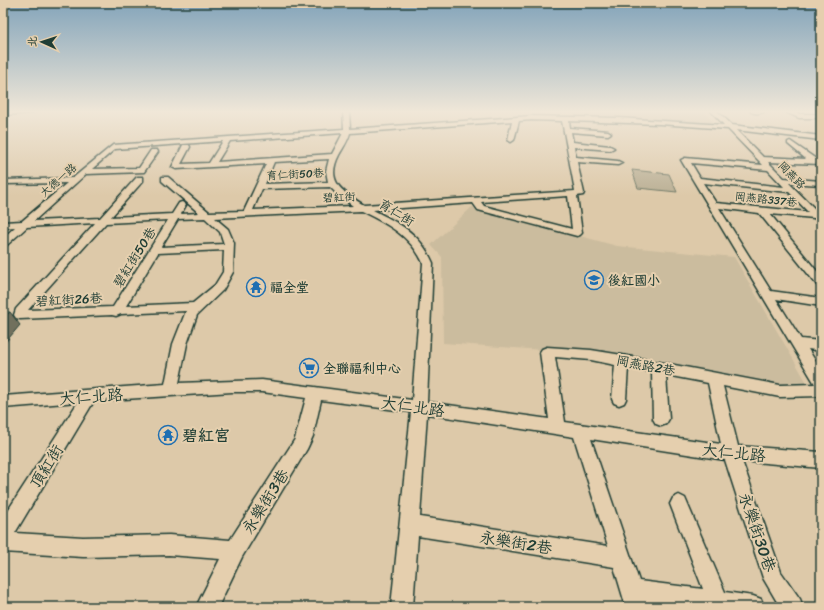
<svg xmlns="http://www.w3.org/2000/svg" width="824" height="610" font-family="Sriracha,'LXGW WenKai TC',sans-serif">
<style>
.built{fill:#cbbc9e}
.green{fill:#baaf94;stroke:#6c7664}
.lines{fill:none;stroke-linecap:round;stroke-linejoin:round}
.minor-casing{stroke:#1f3d34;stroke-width:3}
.minor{fill:#e5cfae;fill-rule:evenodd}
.shaded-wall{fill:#716f5d;stroke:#1f3d34}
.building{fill:#a29e85;stroke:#1f3d34}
.labels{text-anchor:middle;stroke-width:4;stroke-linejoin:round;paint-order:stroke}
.far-street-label{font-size:11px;fill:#1f3d34;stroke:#e5cfae}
.street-label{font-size:13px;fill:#1f3d34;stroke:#e5cfae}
.poi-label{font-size:13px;font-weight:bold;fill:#1f3d34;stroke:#e5cfae;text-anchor:start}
.near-street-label{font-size:16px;fill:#1f3d34;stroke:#e5cfae}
.near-poi-label{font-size:16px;font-weight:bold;fill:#1f3d34;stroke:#e5cfae;text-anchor:start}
</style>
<rect width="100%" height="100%" fill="#ddc9a9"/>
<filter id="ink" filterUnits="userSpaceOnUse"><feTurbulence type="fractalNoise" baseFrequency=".025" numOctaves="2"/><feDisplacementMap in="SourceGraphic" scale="8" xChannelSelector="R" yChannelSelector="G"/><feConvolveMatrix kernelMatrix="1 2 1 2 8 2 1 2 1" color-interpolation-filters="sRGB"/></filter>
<g filter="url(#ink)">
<g class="built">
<path d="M 571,111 L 704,111 L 715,124 L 574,116 Z"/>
<path d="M 472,207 L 617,246 L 734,257 L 810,388 L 736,390 L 617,355 L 443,343 L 442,257 L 431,245 Z"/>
</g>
<path class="green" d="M 632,170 L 669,174 L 677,192 L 638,188 Z"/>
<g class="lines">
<g class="minor-casing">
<g id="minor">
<path d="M 3,111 L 35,111 L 32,113 L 3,115 Z"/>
<path d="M 343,111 L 349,111 L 350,129 L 531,116 L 619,118 L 724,125 L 711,111 L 717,111 L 732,125 L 821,136 L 821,140 L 736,130 L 763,157 L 806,159 L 788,144 L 788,142 L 790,141 L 816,159 L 821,160 L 821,164 L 768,162 L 784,178 L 821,181 L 821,185 L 789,183 L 821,215 L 821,223 L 814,218 L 770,214 L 821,276 L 821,287 L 817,285 L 759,213 L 719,208 L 771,291 L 821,298 L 821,306 L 776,299 L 801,339 L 821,341 L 821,351 L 808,349 L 821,370 L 821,396 L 780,397 L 723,386 L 738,446 L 821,452 L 821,468 L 742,461 L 781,572 L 800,599 L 803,607 L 780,607 L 763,578 L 725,460 L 591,439 L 639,581 L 703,589 L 670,504 L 673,498 L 679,495 L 685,498 L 725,592 L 753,596 L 761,599 L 764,607 L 678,607 L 646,603 L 648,607 L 626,607 L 614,567 L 418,536 L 413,607 L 391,607 L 411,412 L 321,400 L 313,436 L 307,449 L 242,557 L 218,607 L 196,607 L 220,559 L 169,555 L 83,557 L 3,552 L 3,518 L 78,402 L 3,408 L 3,396 L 165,384 L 173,344 L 186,311 L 121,314 L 116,316 L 112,315 L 20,319 L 16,318 L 14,315 L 16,309 L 95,223 L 27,227 L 7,245 L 3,246 L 3,238 L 15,227 L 3,228 L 3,222 L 22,221 L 67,183 L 3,184 L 3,180 L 73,178 L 113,145 L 344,129 ZM 531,120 L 562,121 L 575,191 L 364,205 C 343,192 325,182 339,155 C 343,148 348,141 350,133 L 512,121 L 508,140 L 511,142 L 514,140 L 519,121 ZM 569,121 L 660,124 L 728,129 L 763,165 L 685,158 L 681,160 L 815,384 L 780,385 L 622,355 L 591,350 L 547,347 L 542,349 L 540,352 L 549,419 L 427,402 L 433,263 C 420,233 400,224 373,210 L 473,203 L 478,210 L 577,236 L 580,235 L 582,233 L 577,196 L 583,195 L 584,193 L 577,162 L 618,165 L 622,163 L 618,161 L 576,157 L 574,147 L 610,150 L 614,148 L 610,146 L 573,142 L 571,132 L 608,135 L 611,133 L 608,131 L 570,128 ZM 343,133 L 332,154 L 217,162 L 230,141 ZM 223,141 L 209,163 L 181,164 L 190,147 L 189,145 L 183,145 L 172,167 L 176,169 L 266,164 L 244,211 L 209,212 L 168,177 L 162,177 L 162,181 L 199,213 L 181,214 L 186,205 L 182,202 L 179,203 L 172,214 L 111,217 L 143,181 L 143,177 L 137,177 L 100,218 L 34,221 L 86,174 L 144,172 L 158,152 L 157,150 L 151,150 L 139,168 L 92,169 L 115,149 ZM 329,159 L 326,171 L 328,182 L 265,184 L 274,162 ZM 691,163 L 768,170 L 784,187 L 700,178 ZM 703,183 L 789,192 L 808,212 L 716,203 ZM 330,187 L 338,195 L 353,206 L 253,210 L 262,189 ZM 568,196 L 572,229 L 484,206 L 481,202 ZM 361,211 C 386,223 411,236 423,263 L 412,400 L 262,380 L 179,383 L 187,344 L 197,315 L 223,290 L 233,272 L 234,243 L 228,229 L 215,218 ZM 205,218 L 220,232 L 224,244 L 161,247 L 178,219 ZM 168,220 L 113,307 L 28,310 L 106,223 ZM 224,250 L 223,272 L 215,285 L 193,303 L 126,306 L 158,253 ZM 555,357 L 591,360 L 615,365 L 612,399 L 614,403 L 619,405 L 624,403 L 626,399 L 628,367 L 652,372 L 653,419 L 656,424 L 661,426 L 666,424 L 669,419 L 666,375 L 708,383 L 721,444 L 565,422 ZM 232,392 L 262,392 L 306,398 L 295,439 L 230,540 L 169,535 L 83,537 L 15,533 L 94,401 ZM 427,414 L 574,437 L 608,546 L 420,517 Z"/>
<path d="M 750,111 L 765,111 C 762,114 753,114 750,111 Z"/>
<path d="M 783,111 L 792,111 L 800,114 L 821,114 L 821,118 L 799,118 Z"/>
</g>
</g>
<use href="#minor" class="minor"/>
</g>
<path class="shaded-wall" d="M 10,312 L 20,325 L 3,345 L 3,319 Z"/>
<path class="building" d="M 3,312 L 10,312 L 3,319 Z"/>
</g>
<linearGradient id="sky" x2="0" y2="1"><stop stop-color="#83a4ba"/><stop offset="0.57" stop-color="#f0e7d8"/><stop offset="1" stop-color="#f0e7d8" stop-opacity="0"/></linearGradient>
<rect width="824" height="196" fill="url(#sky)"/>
<defs>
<g id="school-ring" transform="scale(1)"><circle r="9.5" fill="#e5cfae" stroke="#1f6fb2" stroke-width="1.5"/><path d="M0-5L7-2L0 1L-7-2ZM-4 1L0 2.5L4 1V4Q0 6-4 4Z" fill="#1f6fb2"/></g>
<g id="temple-ring" transform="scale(1)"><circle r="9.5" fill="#e5cfae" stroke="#1f6fb2" stroke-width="1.5"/><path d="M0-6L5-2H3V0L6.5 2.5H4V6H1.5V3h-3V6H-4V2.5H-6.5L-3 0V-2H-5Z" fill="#1f6fb2"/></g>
<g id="supermarket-ring" transform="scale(1)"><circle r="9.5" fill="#e5cfae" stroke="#1f6fb2" stroke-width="1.5"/><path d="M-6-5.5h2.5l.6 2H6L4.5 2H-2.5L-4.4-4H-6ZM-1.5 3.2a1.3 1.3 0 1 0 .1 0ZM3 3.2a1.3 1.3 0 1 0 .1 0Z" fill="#1f6fb2"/></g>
</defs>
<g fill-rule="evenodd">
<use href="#school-ring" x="594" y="280"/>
<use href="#temple-ring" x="256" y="287"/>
<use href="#supermarket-ring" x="309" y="368"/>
<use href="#temple-ring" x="168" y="435"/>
</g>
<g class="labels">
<g class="far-street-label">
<text transform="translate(295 174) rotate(-3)" y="4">育仁街50巷</text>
<text transform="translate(792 175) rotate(46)" y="4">岡燕路</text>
<text transform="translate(58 180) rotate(-41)" y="4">大德一路</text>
<text transform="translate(339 197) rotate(-3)" y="4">碧紅街</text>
<text transform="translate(766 199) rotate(6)" y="4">岡燕路337巷</text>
</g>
<g class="street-label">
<text transform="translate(397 212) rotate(32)" y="5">育仁街</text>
<text transform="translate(134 257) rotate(-58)" y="5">碧紅街50巷</text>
<text transform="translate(69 299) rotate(-3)" y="5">碧紅街26巷</text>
<text transform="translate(646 365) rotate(11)" y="5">岡燕路2巷</text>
</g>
<g class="poi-label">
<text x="608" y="285">後紅國小</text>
<text x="270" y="292">福全堂</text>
<text x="323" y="373">全聯福利中心</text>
</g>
<g class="near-street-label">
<text transform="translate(91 396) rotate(-4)" y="6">大仁北路</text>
<text transform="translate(413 406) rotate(8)" y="6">大仁北路</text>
<text transform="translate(734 452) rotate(6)" y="6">大仁北路</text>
<text transform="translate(46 466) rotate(-58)" y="6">頂紅街</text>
<text transform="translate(265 501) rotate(-58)" y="6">永樂街3巷</text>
<text transform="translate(758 532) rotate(71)" y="6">永樂街30巷</text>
<text transform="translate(516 542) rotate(9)" y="6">永樂街2巷</text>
</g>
<g class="near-poi-label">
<text x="182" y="441">碧紅宮</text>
</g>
</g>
<rect width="824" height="610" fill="none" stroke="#e5cfae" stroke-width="16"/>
<rect x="8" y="8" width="808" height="594" fill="none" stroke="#1f3d34" stroke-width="1.5" filter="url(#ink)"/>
<g transform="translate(42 42) rotate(273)" stroke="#e5cfae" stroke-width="3" paint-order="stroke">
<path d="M0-3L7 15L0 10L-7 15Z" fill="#1f3d34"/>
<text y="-6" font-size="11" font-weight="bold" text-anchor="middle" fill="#1f3d34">北</text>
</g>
</svg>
